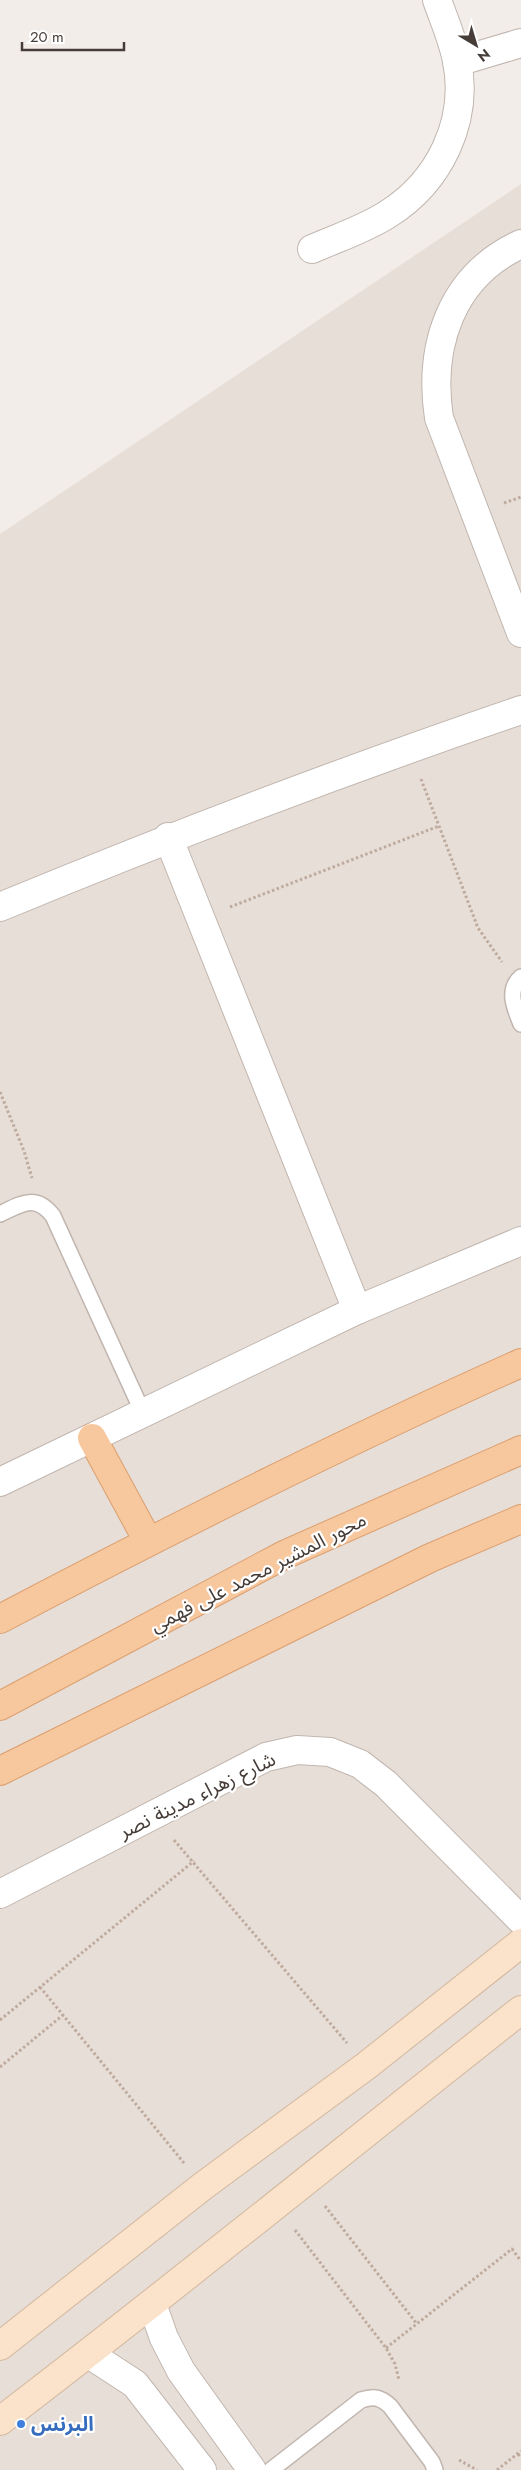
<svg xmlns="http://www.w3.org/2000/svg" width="521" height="2470" font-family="Jost,'Noto Sans Arabic',sans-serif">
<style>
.residential{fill:#e7ded7}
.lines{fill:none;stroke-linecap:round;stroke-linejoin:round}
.lane-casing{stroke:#c1b6af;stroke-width:18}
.street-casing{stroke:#c1b6af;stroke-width:30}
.secondary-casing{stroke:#d2b79e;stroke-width:30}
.primary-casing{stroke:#db9f6f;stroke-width:30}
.path{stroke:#bfab9e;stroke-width:3;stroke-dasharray:2.5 2.5;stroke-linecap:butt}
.lane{stroke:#fff;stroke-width:15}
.street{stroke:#fff;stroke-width:28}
.secondary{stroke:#fbe3cb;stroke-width:28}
.primary{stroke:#f7c79e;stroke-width:28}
.shop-dot{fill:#3f7fe0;stroke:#fff;stroke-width:2}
.labels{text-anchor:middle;stroke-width:4.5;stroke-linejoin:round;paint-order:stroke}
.street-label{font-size:20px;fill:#463d38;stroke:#fff}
.shop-label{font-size:20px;font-weight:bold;fill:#366cbe;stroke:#fff;text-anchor:start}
</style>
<rect width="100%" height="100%" fill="#f3ede9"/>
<path class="residential" d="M 521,184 L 521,2470 L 0,2470 L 0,534 Z"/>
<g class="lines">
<g class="lane-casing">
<g id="lane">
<path d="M 521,977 C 506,990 515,1009 521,1024"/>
<path d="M 0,1214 C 21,1204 36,1193 53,1216 L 143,1413"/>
<path d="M 271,2470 L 361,2400 C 374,2396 380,2397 390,2406 L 432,2462 L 435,2470"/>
</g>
</g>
<g class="street-casing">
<g id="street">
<path d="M 457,62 L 521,43"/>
<path d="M 521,244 C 451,276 428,346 439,418 L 521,633"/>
<path d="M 312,249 C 337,238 365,229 388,214 C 439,182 469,122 457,61 C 453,40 444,20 437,0"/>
<path d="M 168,837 L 357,1310"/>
<path d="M 0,907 C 172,836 345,770 521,710"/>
<path d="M 0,1482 L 357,1310 L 521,1241"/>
<path d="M 0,1894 L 266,1757 L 297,1750 L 330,1752 L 360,1764 L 386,1784 L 521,1920"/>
<path d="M 152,2304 L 164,2338 L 181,2371 L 252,2470"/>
<path d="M 89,2354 L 135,2384 L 202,2470"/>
</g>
</g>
<g class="secondary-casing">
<g id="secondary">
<path d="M 0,2346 L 203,2186 L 366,2066 L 521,1943"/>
<path d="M 0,2421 C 176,2287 347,2147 521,2010"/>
</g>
</g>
<g class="primary-casing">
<g id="primary">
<path d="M 92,1438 L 148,1541"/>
<path d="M 0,1619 C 171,1529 344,1442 521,1363"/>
<path d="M 0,1706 L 284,1555 L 521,1450"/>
<path d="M 0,1771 L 430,1558 L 521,1519"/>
</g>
</g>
<g class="path">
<path d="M 504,503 L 521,497"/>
<path d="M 421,779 L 478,928 L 502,962"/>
<path d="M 230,907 L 439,826"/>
<path d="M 0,1092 L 24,1151 L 32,1178"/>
<path d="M 174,1840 L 347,2043"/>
<path d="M 40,1987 L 184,2163"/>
<path d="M 0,2020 L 194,1861"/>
<path d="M 0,2067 L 63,2015"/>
<path d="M 325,2206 L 417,2324"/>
<path d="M 295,2230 L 386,2348 L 395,2364 L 399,2380"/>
<path d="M 386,2348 L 512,2249 L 521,2261"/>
<path d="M 518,2454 L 521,2458"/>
<path d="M 459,2460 L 477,2470"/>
<path d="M 497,2470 L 521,2451"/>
</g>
<use href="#lane" class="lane"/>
<use href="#street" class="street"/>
<use href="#secondary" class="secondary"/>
<use href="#primary" class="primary"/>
</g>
<circle class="shop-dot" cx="21" cy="2424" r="5"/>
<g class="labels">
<g class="street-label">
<text transform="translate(258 1572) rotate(-27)" y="7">محور المشير محمد على فهمي</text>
<text transform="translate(197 1795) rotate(-26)" y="7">شارع زهراء مدينة نصر</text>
</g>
<g class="shop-label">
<text x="31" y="2431">البرنس</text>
</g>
</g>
<g transform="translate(476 45) rotate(142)" stroke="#ffffff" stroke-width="4" paint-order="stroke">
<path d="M0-4L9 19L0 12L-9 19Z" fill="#463d38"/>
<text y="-8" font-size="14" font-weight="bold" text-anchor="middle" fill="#463d38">N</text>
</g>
<path d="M22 42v8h102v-8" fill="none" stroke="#463d38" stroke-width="2.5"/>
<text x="30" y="42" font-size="15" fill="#463d38" stroke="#ffffff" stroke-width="4" paint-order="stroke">20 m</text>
</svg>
